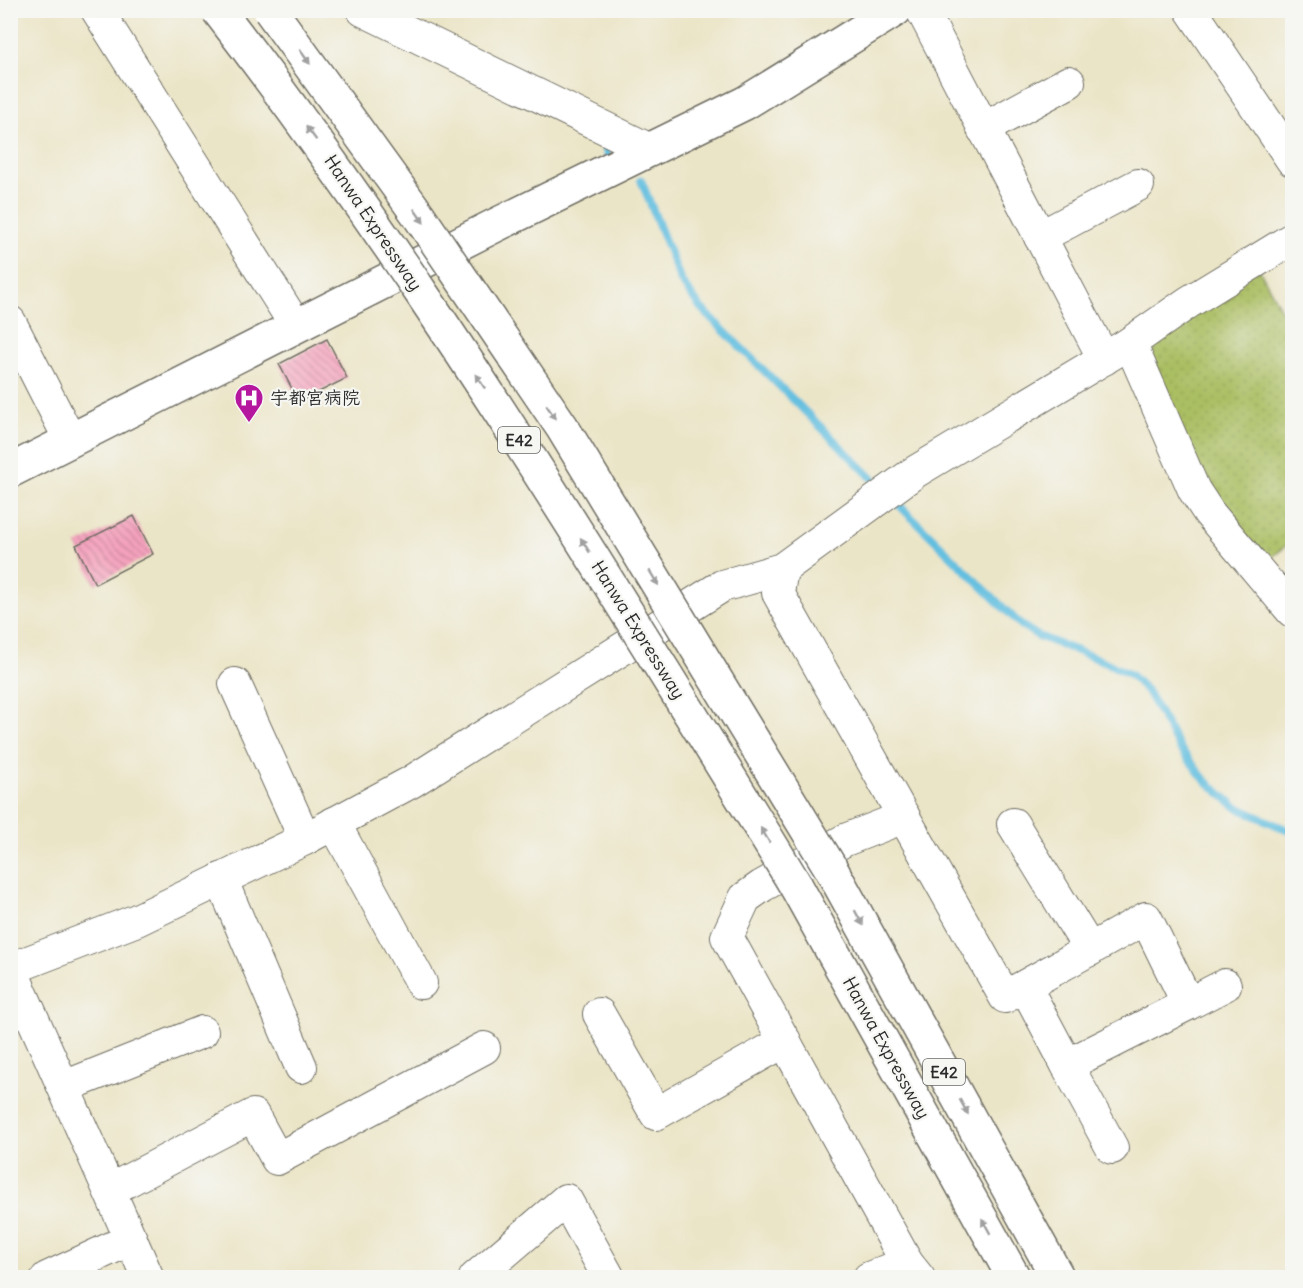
<svg xmlns="http://www.w3.org/2000/svg" width="1303" height="1288" font-family="Delius,'Klee One',sans-serif">
<style>
.park{fill:url(#park-dots);stroke:#6a7446;stroke-width:1.5}
.lines{fill:none;stroke-linecap:round;stroke-linejoin:round}
.stream{stroke:#61bedf;stroke-width:8}
.building{fill:url(#building-back-hatch)}
.street-casing{stroke:#6e6c62;stroke-width:34}
.secondary-casing{stroke:#6e6c62;stroke-width:36}
.highway-casing{stroke:#6e6c62;stroke-width:36}
.street{stroke:#fff;stroke-width:32}
.secondary{stroke:#fff;stroke-width:33}
.highway{stroke:#fff;stroke-width:33}
.highway-bridge-casing{stroke:#6e6c62;stroke-width:36;stroke-linecap:butt}
.highway-bridge{stroke:#fff;stroke-width:33}
.oneway{fill:#a0a0a0}
.labels{text-anchor:middle;stroke-width:4.5;stroke-linejoin:round;paint-order:stroke}
.shield{fill:#f6f6f2;stroke:#686867;stroke-width:1.5}
.shield-label{font-size:16px;font-weight:bold;fill:#2b2b2b}
.street-label{font-size:18px;fill:#2b2b2b;stroke:#f6f6f2}
.poi-label{font-size:18px;font-weight:bold;fill:#2b2b2b;stroke:#f6f6f2;text-anchor:start}
</style>
<defs>
<pattern id="park-dots" width="8" height="8" patternUnits="userSpaceOnUse" patternTransform="scale(1.5)"><rect width="8" height="8" fill="#aabe62"/><path d="M2 2h.1M6 6h.1" fill="none" stroke="#92a355" stroke-width="1.8" stroke-linecap="round"/></pattern>
<pattern id="building-back-hatch" width="6" height="6" patternUnits="userSpaceOnUse" patternTransform="scale(1.5)"><rect width="6" height="6" fill="#f5a2bd"/><path d="M-1 5l2 2M0 0l6 6M5-1l2 2" fill="none" stroke="#c7849a"/></pattern>
</defs>
<rect width="100%" height="100%" fill="#f6f6f2"/>
<filter id="ink" filterUnits="userSpaceOnUse"><feTurbulence type="fractalNoise" baseFrequency=".0167" numOctaves="2"/><feDisplacementMap in="SourceGraphic" scale="12" xChannelSelector="R" yChannelSelector="G"/><feConvolveMatrix kernelMatrix="1 2 1 2 8 2 1 2 1" color-interpolation-filters="sRGB"/></filter>
<filter id="wash" filterUnits="userSpaceOnUse"><feTurbulence type="fractalNoise" baseFrequency=".008" numOctaves="4" result="noise"/><feDisplacementMap in="SourceGraphic" scale="24" xChannelSelector="R" yChannelSelector="G"/><feGaussianBlur stdDeviation="1.35" result="paint"/><feColorMatrix in="noise" values="0 0 0 0 0 0 0 0 0 0 0 0 0 0 0 0 0 1.4 0 .05"/><feComposite in="paint" operator="in"/></filter>
<g filter="url(#wash)">
<rect width="100%" height="100%" fill="#ebe5c7"/>
<path class="park" d="M 1258,267 L 1292,330 L 1292,541 L 1260,567 L 1206,504 L 1135,345 Z"/>
<g class="lines">
<g class="stream">
<path d="M 597,139 L 604,142 L 608,159"/>
<path d="M 641,180 L 681,281 L 700,307 L 876,482"/>
<path d="M 896,502 L 1021,625 L 1038,636 L 1103,661 L 1131,675 L 1147,691 L 1179,747 L 1205,780 L 1236,807 L 1292,832"/>
</g>
</g>
<g id="blocks">
<g class="building">
<path d="M 327,339 L 347,378 L 299,402 L 279,364 Z"/>
<path d="M 134,516 L 153,554 L 95,584 L 76,545 Z"/>
</g>
</g>
</g>
<g filter="url(#ink)">
<use href="#blocks" fill-opacity="0" stroke="#6e6c62" stroke-width="1.5"/>
<g class="lines">
<g class="street-casing">
<g id="street">
<path d="M 97,10 L 296,326"/>
<path d="M 363,10 L 650,150"/>
<path d="M 922,10 L 1104,359"/>
<path d="M 1191,10 L 1292,160"/>
<path d="M 983,129 L 1069,82"/>
<path d="M 1040,237 L 1138,185"/>
<path d="M 10,322 L 70,440"/>
<path d="M 1130,343 L 1194,490 L 1209,513 L 1292,611"/>
<path d="M 782,569 L 778,593 L 1005,997 L 1146,918 L 1188,1004 L 1067,1065 L 1025,986"/>
<path d="M 235,684 L 305,839"/>
<path d="M 904,817 L 845,840 L 762,886 L 745,898 L 727,937 L 907,1263 L 919,1278"/>
<path d="M 334,823 L 421,983"/>
<path d="M 1013,824 L 1090,950"/>
<path d="M 221,879 L 301,1067"/>
<path d="M 10,967 L 148,1278"/>
<path d="M 10,969 L 137,920 L 305,839 L 411,782 L 722,586 L 782,569 L 915,472 L 1130,343 L 1189,302 L 1292,239"/>
<path d="M 1188,1004 L 1225,985"/>
<path d="M 599,1014 L 656,1114 L 785,1041"/>
<path d="M 1067,1065 L 1112,1148"/>
<path d="M 64,1087 L 202,1032"/>
<path d="M 110,1190 L 253,1115 L 277,1159 L 484,1048"/>
<path d="M 47,1278 L 131,1239"/>
<path d="M 475,1278 L 566,1200 L 609,1278"/>
<path d="M 869,1278 L 907,1263"/>
</g>
</g>
<g class="secondary-casing">
<path id="secondary" d="M 10,471 L 492,227 L 745,103 L 895,10"/>
</g>
<g class="highway-casing">
<g id="highway">
<path d="M 830,867 L 1058,1278"/>
<path d="M 796,886 L 1014,1278"/>
</g>
</g>
<use href="#street" class="street"/>
<use href="#secondary" class="secondary"/>
<use href="#highway" class="highway"/>
<g class="highway-bridge-casing">
<g id="highway-bridge">
<path d="M 218,10 C 360,194 487,388 610,585 C 672,685 735,785 796,886"/>
<path d="M 270,10 L 419,216 L 562,427 L 830,867"/>
</g>
</g>
<use href="#highway-bridge" class="highway-bridge"/>
</g>
<defs><path id="oneway-solid" d="M-6-.8H1V-3.2L6.5 0L1 3.2V.8H-6Z" transform="scale(1.5)"/></defs>
<g class="oneway">
<use href="#oneway-solid" transform="translate(305 57) rotate(54)"/>
<use href="#oneway-solid" transform="translate(311 133) rotate(-127)"/>
<use href="#oneway-solid" transform="translate(419 216) rotate(55)"/>
<use href="#oneway-solid" transform="translate(480 381) rotate(-124)"/>
<use href="#oneway-solid" transform="translate(551 412) rotate(56)"/>
<use href="#oneway-solid" transform="translate(585 545) rotate(-122)"/>
<use href="#oneway-solid" transform="translate(654 578) rotate(59)"/>
<use href="#oneway-solid" transform="translate(765 835) rotate(-121)"/>
<use href="#oneway-solid" transform="translate(859 918) rotate(61)"/>
<use href="#oneway-solid" transform="translate(964 1107) rotate(61)"/>
<use href="#oneway-solid" transform="translate(986 1226) rotate(-119)"/>
</g>
</g>
<defs>
<g id="hospital-pin" transform="scale(1.5)"><path d="M0 17L-7.5 6A9.5 9.5 0 1 1 7.5 6Z" fill="#b5179e" stroke="#f6f6f2"/><path d="M-5-5h3v3.5h4V-5h3V5h-3V1.5h-4V5h-3Z" fill="#fff"/></g>
</defs>
<g fill-rule="evenodd">
<use href="#hospital-pin" x="249" y="398"/>
</g>
<g class="labels">
<g class="shield">
<rect x="498" y="427" width="42" height="26" rx="4.5"/>
<rect x="923" y="1059" width="42" height="26" rx="4.5"/>
</g>
<g class="shield-label">
<text x="519" y="446">E42</text>
<text x="944" y="1078">E42</text>
</g>
<g class="street-label">
<text transform="translate(373 223) rotate(56)" y="6">Hanwa Expressway</text>
<text transform="translate(638 630) rotate(58)" y="6">Hanwa Expressway</text>
<text transform="translate(886 1048) rotate(61)" y="6">Hanwa Expressway</text>
</g>
<g class="poi-label">
<text x="270" y="404">宇都宮病院</text>
</g>
</g>
<rect width="1303" height="1288" fill="none" stroke="#f6f6f2" stroke-width="36"/>
</svg>
